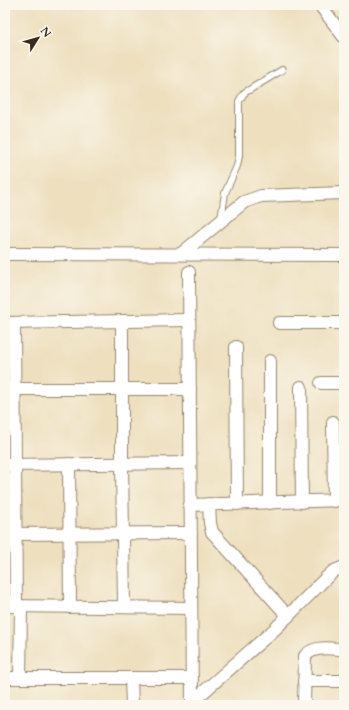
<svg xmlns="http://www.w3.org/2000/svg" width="349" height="710" font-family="Cardo,serif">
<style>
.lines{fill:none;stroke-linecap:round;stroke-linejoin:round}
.lane-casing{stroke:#94856e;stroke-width:8}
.street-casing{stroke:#94856e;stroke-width:14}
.lane{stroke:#fff;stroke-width:6}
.street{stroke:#fff;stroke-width:12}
</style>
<rect width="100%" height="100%" fill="#fbf7ec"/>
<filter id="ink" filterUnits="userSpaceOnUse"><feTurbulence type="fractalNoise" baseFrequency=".025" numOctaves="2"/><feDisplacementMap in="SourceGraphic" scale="8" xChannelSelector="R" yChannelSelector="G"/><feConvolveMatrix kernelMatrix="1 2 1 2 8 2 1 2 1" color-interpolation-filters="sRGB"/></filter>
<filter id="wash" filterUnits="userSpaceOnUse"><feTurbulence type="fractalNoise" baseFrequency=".012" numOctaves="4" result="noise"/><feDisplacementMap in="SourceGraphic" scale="16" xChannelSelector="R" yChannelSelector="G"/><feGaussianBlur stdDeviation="0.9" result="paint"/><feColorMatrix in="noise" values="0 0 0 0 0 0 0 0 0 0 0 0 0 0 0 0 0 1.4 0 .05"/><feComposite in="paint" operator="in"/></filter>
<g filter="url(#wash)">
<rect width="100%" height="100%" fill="#eee0bf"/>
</g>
<g filter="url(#ink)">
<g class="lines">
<g class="lane-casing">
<path id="lane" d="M 221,220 L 225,193 L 237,166 L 239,156 L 239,101 L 244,93 L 282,70"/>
</g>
<g class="street-casing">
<g id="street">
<path d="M 320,5 L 344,37"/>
<path d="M 5,254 L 344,255"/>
<path d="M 181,254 L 244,202 L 261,196 L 344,193"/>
<path d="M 189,272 L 192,705"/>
<path d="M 122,321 L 122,464 L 124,607"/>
<path d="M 5,323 L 189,320"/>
<path d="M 14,323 L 16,606"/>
<path d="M 279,323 L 344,323"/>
<path d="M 236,347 L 237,504"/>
<path d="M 270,361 L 270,503"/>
<path d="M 321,383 L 344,383"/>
<path d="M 301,387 L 302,502"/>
<path d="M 5,389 L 190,389"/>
<path d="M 333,422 L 334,501"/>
<path d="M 69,464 L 70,607"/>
<path d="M 5,465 L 190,463"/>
<path d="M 209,504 L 210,523 L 212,532 L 288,616"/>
<path d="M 190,505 L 344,500"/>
<path d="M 5,534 L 191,533"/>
<path d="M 5,606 L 191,608"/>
<path d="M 5,678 L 192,678"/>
<path d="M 20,678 L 21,607"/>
<path d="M 131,678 L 132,705"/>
<path d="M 304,681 L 344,681"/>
<path d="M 192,702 L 275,629 L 329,575 L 334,571 L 344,567"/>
<path d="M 304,705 L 305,656 C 314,645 331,649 344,649"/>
</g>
</g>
<use href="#lane" class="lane"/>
<use href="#street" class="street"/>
</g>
</g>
<rect width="349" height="710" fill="none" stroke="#fbf7ec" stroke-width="20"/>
<g transform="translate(38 38) rotate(53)" stroke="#fbf7ec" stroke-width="3" paint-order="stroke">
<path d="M0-3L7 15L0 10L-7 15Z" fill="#3b2a1e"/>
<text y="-6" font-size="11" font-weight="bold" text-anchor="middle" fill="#3b2a1e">N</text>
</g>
</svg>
